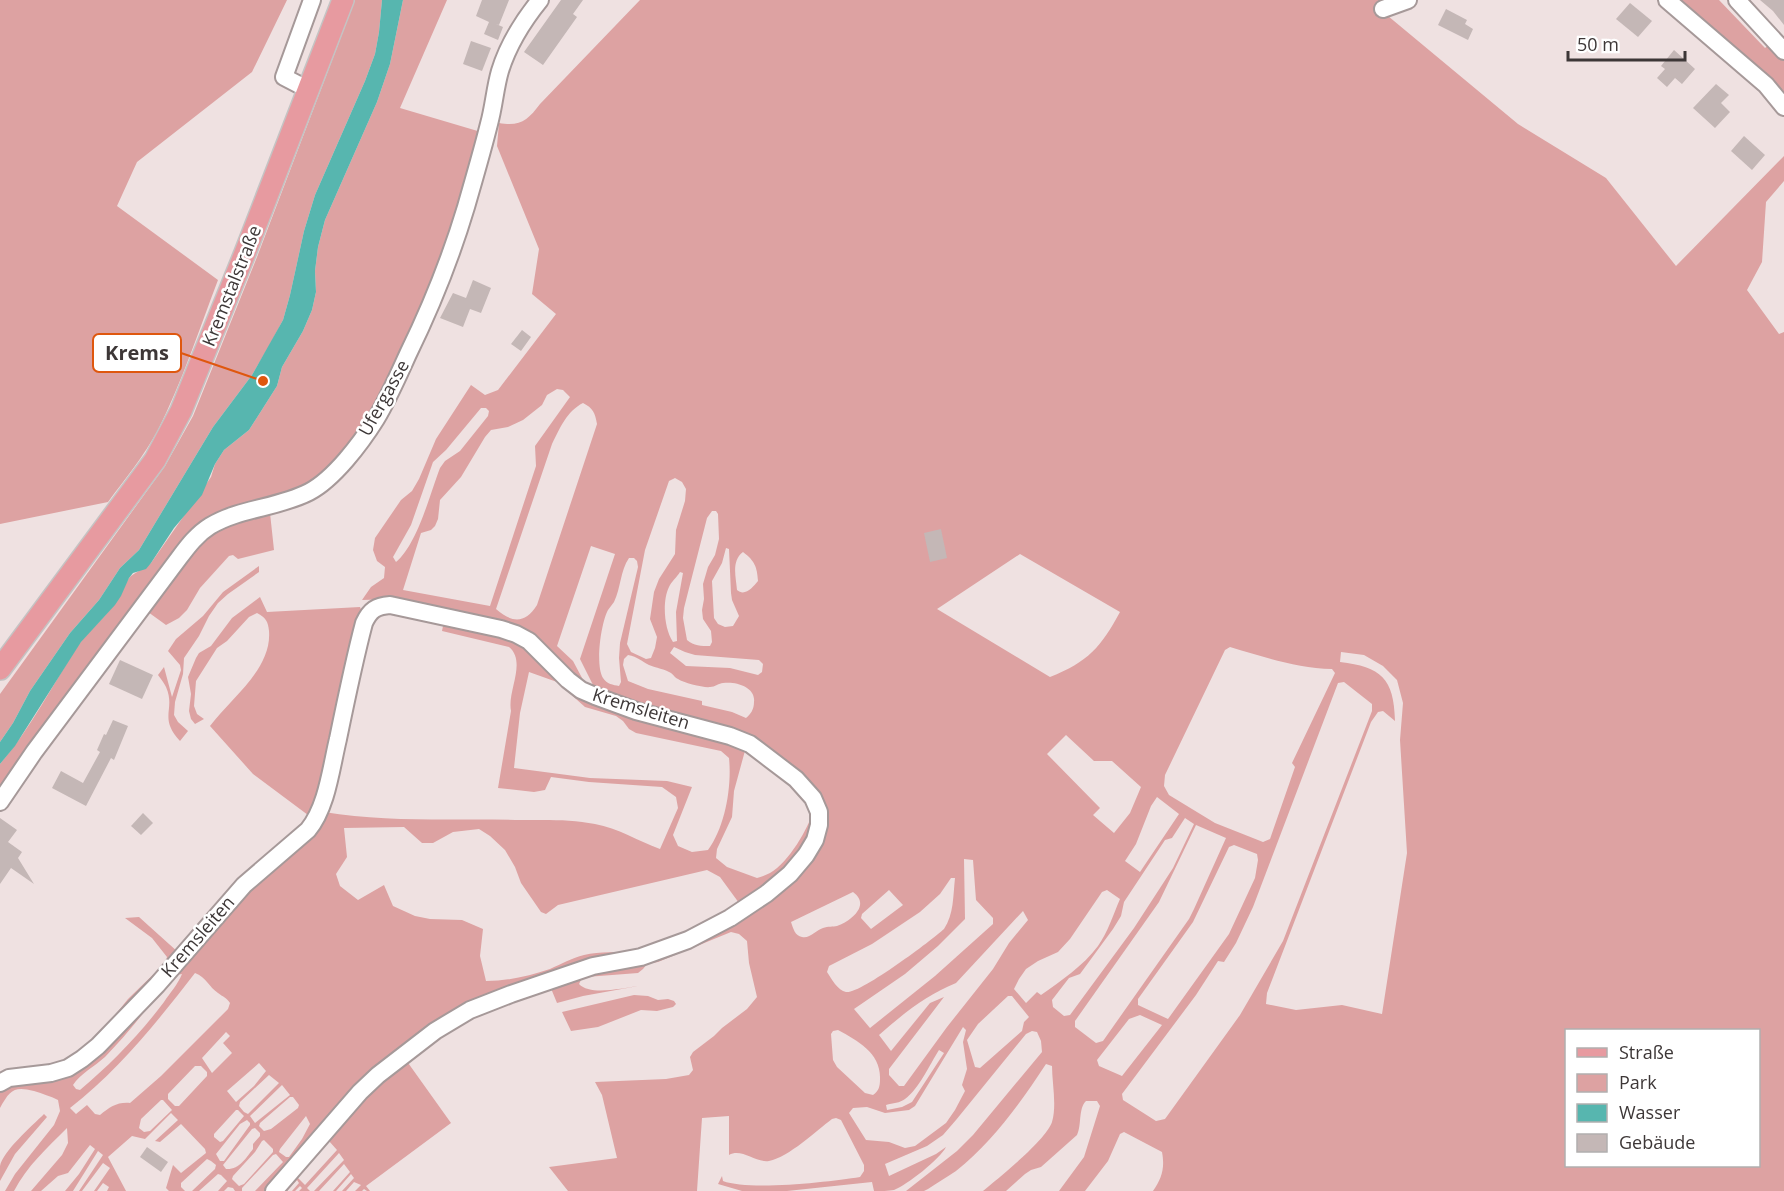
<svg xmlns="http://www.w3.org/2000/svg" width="1784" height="1191" font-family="'Open Sans',sans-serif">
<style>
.green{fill:#dda2a2;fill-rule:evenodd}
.water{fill:#57b6af}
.building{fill:#c4b7b6}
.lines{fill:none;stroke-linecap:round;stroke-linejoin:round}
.minor-casing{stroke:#a69999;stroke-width:20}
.major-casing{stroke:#c5c3c3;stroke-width:24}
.minor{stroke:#fff;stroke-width:16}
.major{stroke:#e79aa0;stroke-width:21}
.labels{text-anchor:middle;stroke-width:5;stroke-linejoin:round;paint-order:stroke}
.street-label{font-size:18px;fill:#3d3737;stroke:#fff}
.leader{fill:none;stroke:#df570e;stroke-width:2}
.callout-dot{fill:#df570e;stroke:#fff;stroke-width:2}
.callout{fill:#fff;stroke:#df570e;stroke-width:2}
.callout-label{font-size:20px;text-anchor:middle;font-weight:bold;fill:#3d3737}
</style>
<rect width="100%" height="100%" fill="#efe1e1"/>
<g class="green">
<path d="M 0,0 L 287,0 L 252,72 L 137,162 L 117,206 L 218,280 C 199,330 182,382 158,430 C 144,456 125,479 108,502 L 0,524 Z"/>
<path d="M 355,0 L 382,0 L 379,32 L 375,54 L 365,81 L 315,195 L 304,231 L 290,295 L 283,320 L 269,346 L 252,375 L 213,427 L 139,550 L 120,568 L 99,600 L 70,633 L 30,691 L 13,723 L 0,742 L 0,694 L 165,466 L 193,416 L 257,257 Z"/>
<path d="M 403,0 L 447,0 L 400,108 L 481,132 L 435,279 L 370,416 L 350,444 L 328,467 L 306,485 L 281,494 L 236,505 L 210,517 L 0,788 L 0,764 C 31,728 53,684 79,644 C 89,631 103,619 113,606 C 121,597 123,588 129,578 C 131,575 146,567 151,563 L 211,477 L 215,464 L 224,450 L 249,430 L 277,386 L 282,367 L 303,331 L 312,310 L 316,292 L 315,271 L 318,247 L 325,220 L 377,102 L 390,64 Z"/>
<path d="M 640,0 L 1382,0 L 1388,16 L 1518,124 L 1606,178 L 1676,266 L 1784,156 L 1784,181 L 1766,202 L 1762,262 L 1747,290 L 1779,334 L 1784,332 L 1784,1191 L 1153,1191 C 1162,1178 1165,1168 1162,1152 L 1124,1132 L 1120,1134 L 1108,1161 L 1085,1191 L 1059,1191 L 1084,1157 L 1100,1106 L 1097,1101 L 1086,1101 C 1078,1109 1082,1125 1077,1135 L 1041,1167 L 1031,1170 L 1025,1174 L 1006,1191 L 983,1191 C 999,1178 1046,1140 1052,1122 C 1057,1105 1052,1083 1052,1066 L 1046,1064 C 1021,1102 993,1142 956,1171 C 947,1177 937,1183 928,1189 L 924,1191 L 906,1191 L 957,1151 L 973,1135 L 1042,1052 L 1041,1041 L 1037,1032 L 1032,1031 L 1026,1034 L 956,1120 L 943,1135 L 927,1146 L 885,1164 L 889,1176 L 936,1154 L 946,1147 C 940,1159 907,1185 894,1190 C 889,1191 880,1191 874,1191 L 872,1182 L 787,1191 L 742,1191 L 718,1184 L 722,1176 L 723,1181 C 749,1191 829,1182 860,1177 L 864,1171 L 864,1165 L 841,1120 L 836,1118 L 832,1119 C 816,1131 789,1157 769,1161 C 755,1163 742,1148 729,1155 L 729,1116 L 702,1118 L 697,1191 L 568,1191 L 549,1167 L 617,1158 L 602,1095 L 595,1082 L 666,1079 L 689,1075 L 693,1070 L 690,1057 L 693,1052 L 714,1036 L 722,1028 L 747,1009 L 757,997 L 749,963 L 747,941 L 739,934 L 731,932 L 658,962 L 647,964 L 643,969 L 638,973 L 586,977 L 581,980 L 579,984 C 590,996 623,988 638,986 L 583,996 L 557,1003 L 550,986 L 765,901 L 824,826 L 770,753 L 596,691 L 580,659 L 615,554 L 591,546 L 557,646 L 573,661 L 589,691 L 541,645 L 389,599 L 362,600 L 371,587 L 384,578 L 385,567 L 377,561 L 373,550 L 375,538 L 401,500 L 412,491 L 419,479 L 436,439 L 471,385 L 485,395 L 498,390 L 556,314 L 532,294 L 539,249 L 497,146 L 499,123 C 520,127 528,120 540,104 ZM 557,389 L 563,390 L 570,397 L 535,446 L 536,466 L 490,606 L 403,590 L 421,533 L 431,530 L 435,526 L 438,519 L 440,500 L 461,477 L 485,437 L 491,430 L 508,427 L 523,420 L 542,405 L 547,395 ZM 583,403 C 593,408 595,413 597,424 L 537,605 C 525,624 512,623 496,609 L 552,444 C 560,428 567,411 583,403 ZM 481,408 L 486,408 L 489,411 L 488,416 L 460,451 L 445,461 L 440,468 C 430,494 417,545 396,562 L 393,557 L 411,525 L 433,462 L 446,450 ZM 675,478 L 682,482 L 686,489 L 685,501 L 676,530 L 675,554 L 659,579 L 654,592 L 650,619 L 657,637 L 655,648 L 651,658 L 646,659 L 631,652 L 627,644 L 645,550 L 669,481 ZM 712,511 L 716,511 L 718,514 L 719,539 L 715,555 L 708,567 L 703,584 L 704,599 L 702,610 L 703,619 L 711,631 L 712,642 L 710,646 C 701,646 694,646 687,640 L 683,618 L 684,608 L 707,518 ZM 726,548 L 729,549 L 731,593 L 732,600 L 739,616 L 733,626 L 725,627 L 718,624 L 714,618 L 712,581 L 722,563 ZM 743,552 C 755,561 757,567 758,581 C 753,587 745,597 737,590 C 736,577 731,561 743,552 ZM 1020,554 L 1120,612 C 1101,647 1088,662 1050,677 L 937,609 ZM 629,558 L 634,558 L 637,561 L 638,567 L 620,643 L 619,658 L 621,682 L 619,686 C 613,685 607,684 603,678 C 595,665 601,623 608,610 C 610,607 612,605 614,602 C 621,588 620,571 629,558 ZM 680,572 L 683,573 L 676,612 L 677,641 L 673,642 C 664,629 662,601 669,587 C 671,582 677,577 680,572 ZM 674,647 L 685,652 L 695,655 L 759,660 L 763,664 L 762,672 L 758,675 L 730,668 L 686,666 L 670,653 ZM 1230,647 C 1264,657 1296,668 1332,669 L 1335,673 L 1292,763 L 1295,767 L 1270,839 L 1263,842 L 1215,823 L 1169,795 L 1164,786 L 1165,775 L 1225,650 ZM 1341,652 L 1364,655 L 1383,666 L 1397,680 L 1403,703 L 1400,740 L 1407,853 L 1382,1014 L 1342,1005 L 1296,1010 L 1266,1004 L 1267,993 L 1371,722 L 1378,712 L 1383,711 L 1395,721 C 1394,678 1381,667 1340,662 ZM 628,655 C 638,657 641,661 649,665 C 656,668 665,669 671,673 C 674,675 675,678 678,679 C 684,683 704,688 710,687 C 715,687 719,683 723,683 C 736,681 756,687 754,702 C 754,709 751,714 746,718 L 732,712 L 702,705 L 702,701 L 648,689 L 628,681 L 623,665 L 624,659 ZM 1344,682 L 1372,704 L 1372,711 L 1283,941 L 1240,1015 L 1165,1119 L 1156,1121 L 1123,1100 L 1122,1094 L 1196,995 L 1218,961 L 1224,962 L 1236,943 L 1253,907 L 1338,683 ZM 1066,735 L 1094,761 L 1112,761 L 1141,787 L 1130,813 L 1114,833 L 1093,815 L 1100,808 L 1047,754 ZM 1157,797 L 1179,814 L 1140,872 L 1125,861 L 1136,844 L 1151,806 ZM 1185,818 L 1194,824 L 1173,868 L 1134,928 L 1070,1015 L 1064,1016 L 1053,1007 L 1052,1000 L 1069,978 L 1080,974 L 1113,929 L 1121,916 L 1124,902 L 1165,840 L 1172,838 ZM 1196,825 L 1226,838 L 1194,909 L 1189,919 L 1103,1041 L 1096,1043 L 1075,1027 L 1075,1021 L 1159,902 ZM 1234,845 L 1257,854 L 1258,860 L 1255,878 L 1229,934 L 1168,1019 L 1138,1005 L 1138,999 L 1193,922 L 1229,847 ZM 964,859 L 973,860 L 976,900 L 993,918 L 993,924 L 935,976 L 870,1028 L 854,1009 L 905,974 L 938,946 L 965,919 ZM 951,878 L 955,878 C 953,896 954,914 944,929 C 932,940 859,995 846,992 C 838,991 831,978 827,972 L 829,966 L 872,944 L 920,912 L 940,894 ZM 889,890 L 903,905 L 871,929 L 861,918 L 862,914 ZM 1107,890 L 1120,899 C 1113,915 1108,932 1098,946 C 1083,966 1061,981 1041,995 L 1037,992 L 1026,1003 L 1014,989 L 1019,979 L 1026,969 L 1038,961 L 1058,952 L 1070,939 L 1102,892 ZM 853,892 C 871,905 851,921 837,926 C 833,927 828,926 823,928 C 816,930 810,939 802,937 C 795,936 793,928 791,922 ZM 1023,911 L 1028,920 L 1009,943 L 993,969 L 947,1027 L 904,1086 L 899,1086 L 889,1075 L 889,1069 L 944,997 L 930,1003 L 891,1051 L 879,1035 C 903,1014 926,995 956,983 ZM 1008,996 L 1012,996 L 1029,1017 L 1024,1022 L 1022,1031 L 980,1068 L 975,1067 L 967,1040 L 978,1024 ZM 1140,1015 L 1162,1025 L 1122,1076 L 1099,1066 L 1097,1060 L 1129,1019 ZM 963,1027 L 966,1030 L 963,1042 L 967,1069 L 962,1085 L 965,1091 L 955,1110 L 946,1123 L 915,1146 L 905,1148 L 889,1142 L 866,1140 L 849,1113 L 853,1108 L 867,1107 L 885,1113 L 909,1110 L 915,1106 ZM 838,1030 C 858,1041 881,1053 880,1079 C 880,1086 879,1091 873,1095 L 865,1093 L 837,1067 L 833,1060 L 831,1034 L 833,1031 ZM 1566,1030 L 1758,1030 L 1758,1166 L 1566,1166 ZM 939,1050 L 944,1053 L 912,1102 L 902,1107 L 887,1110 L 886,1105 C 893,1103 900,1103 905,1099 C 919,1089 930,1064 939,1050 Z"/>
<path d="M 1678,0 L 1719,0 L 1765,48 L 1771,43 L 1784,60 L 1784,95 Z"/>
<path d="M 270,513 L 274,550 L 238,559 L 233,555 L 229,556 L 200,588 L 187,610 L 179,618 L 166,625 L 148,612 L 201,541 L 215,532 L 238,522 Z"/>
<path d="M 259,566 L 259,572 L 228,594 L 218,603 L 209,616 L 199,636 L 184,658 L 183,674 L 175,702 L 174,715 L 178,722 L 188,731 L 180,741 C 158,717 176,710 166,687 C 164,683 161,679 158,675 L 164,667 L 172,697 L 181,670 L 180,665 L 168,651 L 176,639 L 203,616 L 223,592 Z"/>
<path d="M 260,597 L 267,612 L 360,607 L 362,612 L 312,818 L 253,774 L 210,726 C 231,698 272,669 269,631 C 268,621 266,618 257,613 L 249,617 L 227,641 L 217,648 L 196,681 L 194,706 L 197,714 L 204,719 L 195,724 L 191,719 L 189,711 L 191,694 L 188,677 L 196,658 L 199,653 L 211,646 L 232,618 Z"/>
<path d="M 444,621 L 514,638 L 566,684 L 746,747 L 734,791 L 732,817 L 717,849 L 716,858 L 727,867 L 757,878 C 761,877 766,875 770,873 C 789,862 808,829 814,809 L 815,812 L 803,853 L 763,890 L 687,936 L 433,1029 L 269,1191 L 255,1191 L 283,1162 L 276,1154 L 273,1155 L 242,1188 L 242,1191 L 235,1191 L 233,1188 L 228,1187 L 224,1191 L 218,1191 L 227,1181 L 221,1175 L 218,1174 L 199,1191 L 192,1191 L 215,1169 L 216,1165 L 211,1161 L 207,1159 L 181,1183 L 181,1187 L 185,1191 L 169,1191 L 166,1188 L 173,1165 L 181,1173 L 206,1153 L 205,1149 L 181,1124 L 160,1142 L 155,1141 L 178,1120 L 171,1113 L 145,1139 L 132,1136 L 108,1157 L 126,1191 L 107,1191 L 109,1187 L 103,1183 L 97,1191 L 94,1191 L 110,1168 L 103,1163 L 82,1191 L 79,1191 L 103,1155 L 98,1151 L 73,1191 L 65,1191 L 79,1174 L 95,1149 L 90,1145 L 68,1173 L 58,1176 L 41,1191 L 31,1191 L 62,1155 L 68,1143 L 67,1128 C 47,1148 27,1166 14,1191 L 5,1191 L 15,1174 L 54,1125 L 60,1111 L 58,1100 C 50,1096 43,1094 34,1091 C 14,1086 10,1090 0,1108 L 0,1089 L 11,1083 L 52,1079 L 228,909 L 324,812 C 389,823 456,818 522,820 C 546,820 571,819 595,824 C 618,828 638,841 660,849 L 678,808 L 676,797 L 662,787 L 589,782 L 551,777 L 545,790 L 534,792 L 498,788 L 511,711 C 507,691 527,662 509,647 L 442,631 ZM 529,672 L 557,682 L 585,707 L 616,716 L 623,721 L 629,729 L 636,733 L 721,751 L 729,758 C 732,787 725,827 708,850 L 692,852 L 678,846 L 673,835 L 692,787 L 667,781 L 590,778 L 514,768 L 520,713 ZM 404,827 L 422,843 L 433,843 L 453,832 L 479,829 L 490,836 L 505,850 L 515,867 L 521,883 L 541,912 L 546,914 L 558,905 L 707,870 L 720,877 L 739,903 C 714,920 664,946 635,951 C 618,953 600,951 584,955 C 572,958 561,964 550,969 C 529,976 508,981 486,981 L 480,956 L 483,929 L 462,920 L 430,919 L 415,916 L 393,906 L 384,885 L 358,900 L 340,886 L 336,874 L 347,857 L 344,828 ZM 195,973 C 206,977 209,987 218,993 C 223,997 226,997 230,1003 L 228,1009 L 161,1076 L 130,1103 C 117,1102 110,1107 100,1115 L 95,1114 L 87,1105 L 76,1114 L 70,1108 C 119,1070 157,1022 195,973 ZM 182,974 C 178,984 170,993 164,1002 C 140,1034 111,1064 80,1090 L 76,1089 L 73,1085 C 80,1074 95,1066 105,1057 C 129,1032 151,1005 170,976 ZM 226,1032 L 230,1036 L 223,1043 L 232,1053 L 212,1073 L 202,1058 ZM 259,1063 L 266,1071 L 254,1086 L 236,1102 L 227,1091 ZM 195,1066 L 201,1066 L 207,1072 L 207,1076 L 179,1106 L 175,1106 L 168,1099 L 168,1094 ZM 269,1075 L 279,1083 L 248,1114 L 244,1112 L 239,1106 L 240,1102 ZM 282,1085 L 290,1095 L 255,1123 L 250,1116 ZM 290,1097 L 293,1097 L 299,1105 L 298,1108 L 271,1129 L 264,1131 L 259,1126 L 260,1123 ZM 161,1100 L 163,1100 L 172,1110 L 150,1131 L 144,1132 L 139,1128 L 141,1119 ZM 236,1110 L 238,1110 L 244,1116 L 223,1141 L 220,1142 L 214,1137 L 214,1134 ZM 306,1116 L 310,1124 L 302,1139 L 289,1157 L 286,1157 L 279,1152 L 280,1149 ZM 247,1120 L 250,1123 L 250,1125 L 224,1161 L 220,1161 L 216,1154 L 240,1124 ZM 255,1128 L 260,1133 L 260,1136 L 253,1144 L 253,1149 C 246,1158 239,1170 226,1169 L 223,1165 L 252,1129 ZM 264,1140 L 273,1149 L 273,1152 L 244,1184 L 239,1186 L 232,1179 L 233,1176 L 255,1152 L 262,1141 Z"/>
<path d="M 139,917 L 179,953 L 86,1051 L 128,999 L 165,963 L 167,957 L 152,938 L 125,918 Z"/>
<path d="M 634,995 L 648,996 L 658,1000 L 668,999 L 674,1001 L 676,1004 L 673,1007 L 657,1011 L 641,1010 L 598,1027 L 571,1031 L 562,1012 Z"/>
<path d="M 406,1060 L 451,1123 L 366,1186 L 370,1191 L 367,1191 L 364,1189 L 362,1191 L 355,1191 L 361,1185 L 354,1182 L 346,1191 L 342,1191 L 354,1178 L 351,1174 L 336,1191 L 333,1191 L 350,1172 L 344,1164 L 319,1191 L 314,1191 L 344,1160 L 339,1153 L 307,1188 L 310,1191 L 299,1191 L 302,1188 L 300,1186 L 295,1191 L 292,1191 L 299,1183 L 297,1180 L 287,1191 L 279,1191 L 363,1096 ZM 329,1141 L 337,1150 L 305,1185 L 297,1177 Z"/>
<path d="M 44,1114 L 47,1117 L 15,1154 L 0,1181 C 0,1177 0,1171 0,1166 C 3,1151 32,1126 44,1114 Z"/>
</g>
<path class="water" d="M 382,0 L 403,0 L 390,64 L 377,102 L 325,220 L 318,247 L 315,271 L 316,292 L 312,310 L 303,331 L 282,367 L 277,386 L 249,430 L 224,450 L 215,464 L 202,495 L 174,528 L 151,563 L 146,569 L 133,573 L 129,578 L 121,596 L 115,605 L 81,642 L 15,746 L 0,764 L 0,742 L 13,723 L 30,691 L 70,633 L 99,600 L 120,568 L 139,550 L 213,427 L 252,375 L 283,320 L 290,295 L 304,231 L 315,195 L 365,81 L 375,54 L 379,32 Z"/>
<g class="building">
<path d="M 482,0 L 509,0 L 499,25 L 496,24 L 503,27 L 498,40 L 484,34 L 489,22 L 476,16 Z"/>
<path d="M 561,0 L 583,0 L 573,14 L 577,17 L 543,65 L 524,52 Z"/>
<path d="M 1760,0 L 1784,0 L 1784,25 L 1773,11 Z"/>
<path d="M 1630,3 L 1652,21 L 1638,37 L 1616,19 Z"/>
<path d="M 1446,9 L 1467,20 L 1465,24 L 1473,29 L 1468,40 L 1438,25 Z"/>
<path d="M 471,41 L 491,48 L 482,71 L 463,64 Z"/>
<path d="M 1674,50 L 1695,69 L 1682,84 L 1675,78 L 1667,87 L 1657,78 L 1665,69 L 1661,66 Z"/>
<path d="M 1716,84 L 1729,95 L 1721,103 L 1730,112 L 1715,128 L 1693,108 Z"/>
<path d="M 1744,136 L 1765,155 L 1752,170 L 1731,151 Z"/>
<path d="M 473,280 L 491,288 L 481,313 L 470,309 L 463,327 L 440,318 L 453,293 L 466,298 Z"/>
<path d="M 522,330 L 531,337 L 521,351 L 511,344 Z"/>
<path d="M 941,529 L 947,558 L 930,562 L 924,533 Z"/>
<path d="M 120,660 L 153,675 L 142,699 L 109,684 Z"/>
<path d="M 113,720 L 128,726 L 114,760 L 111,758 L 86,806 L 52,788 L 61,771 L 83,783 L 100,752 L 97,750 L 104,734 L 106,735 Z"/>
<path d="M 143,813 L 153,823 L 141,835 L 131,826 Z"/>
<path d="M 0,818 L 17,830 L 8,842 L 22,852 L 18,858 L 34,884 L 11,868 L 0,884 Z"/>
<path d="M 147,1147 L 168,1162 L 161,1172 L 140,1157 Z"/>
</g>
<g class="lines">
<g class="minor-casing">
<g id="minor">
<path d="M 1667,0 L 1766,85 L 1784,107"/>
<path d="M 1737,0 L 1784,51"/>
<path d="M 1383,9 L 1408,0"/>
<path d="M 309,90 L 284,77 L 312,0"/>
<path d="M 0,802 L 34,752 L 179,558 C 188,546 197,534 210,526 C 240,508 278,508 309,492 C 334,479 361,443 376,419 C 388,399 398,376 408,354 C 431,307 451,257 466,207 C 474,179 482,152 489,124 C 494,106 495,88 500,71 C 508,45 523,21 540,0"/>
<path d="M 0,1083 L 9,1078 L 51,1073 L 68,1068 L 82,1059 L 98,1046 L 157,985 L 244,885 L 308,830 C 327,807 331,768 338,739 C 346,700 354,661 364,623 C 370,610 376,606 390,605 L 501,629 L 516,634 L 529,641 L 568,680 L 581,690 L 595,696 L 636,711 L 730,736 L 750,744 L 796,779 L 813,798 L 819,812 L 819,825 L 815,840 L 806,855 L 790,874 L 766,894 L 730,918 L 688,940 L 641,957 L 593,966 L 511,994 L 470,1010 L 435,1031 L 378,1075 L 360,1092 L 274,1191"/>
</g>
</g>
<g class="major-casing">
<path id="major" d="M 0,669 L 155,460 L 181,411 L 245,253 L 343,0"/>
</g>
<use href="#minor" class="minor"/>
<use href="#major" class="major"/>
</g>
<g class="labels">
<g class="street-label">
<text transform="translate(232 286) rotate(-68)" y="6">Kremstalstraße</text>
<text transform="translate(384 398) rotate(-61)" y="6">Ufergasse</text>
<text transform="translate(641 709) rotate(17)" y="6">Kremsleiten</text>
<text transform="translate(198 937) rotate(-49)" y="6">Kremsleiten</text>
</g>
</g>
<path class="leader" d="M263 381L181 353"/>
<circle class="callout-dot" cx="263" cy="381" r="6"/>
<rect class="callout" x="93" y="334" width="88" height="38" rx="6"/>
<g class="callout-label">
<text x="137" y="360">Krems</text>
</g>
<rect x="1565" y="1029" width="195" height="138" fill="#ffffff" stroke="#b1afaf" stroke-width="1.5"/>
<rect x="1577" y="1048" width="30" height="9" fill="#e79aa0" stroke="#b1afaf" stroke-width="1.5"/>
<text x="1619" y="1059" font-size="18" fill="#3d3737">Straße</text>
<rect x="1577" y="1074" width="30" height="18" fill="#dda2a2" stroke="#b1afaf" stroke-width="1.5"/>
<text x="1619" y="1089" font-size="18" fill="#3d3737">Park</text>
<rect x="1577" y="1104" width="30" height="18" fill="#57b6af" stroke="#b1afaf" stroke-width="1.5"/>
<text x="1619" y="1119" font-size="18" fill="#3d3737">Wasser</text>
<rect x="1577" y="1134" width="30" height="18" fill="#c4b7b6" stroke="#b1afaf" stroke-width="1.5"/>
<text x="1619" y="1149" font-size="18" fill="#3d3737">Gebäude</text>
<path d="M1568 51v9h117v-9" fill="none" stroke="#3d3737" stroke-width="3"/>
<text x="1577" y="51" font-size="18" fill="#3d3737" stroke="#ffffff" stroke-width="4.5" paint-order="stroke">50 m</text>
</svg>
